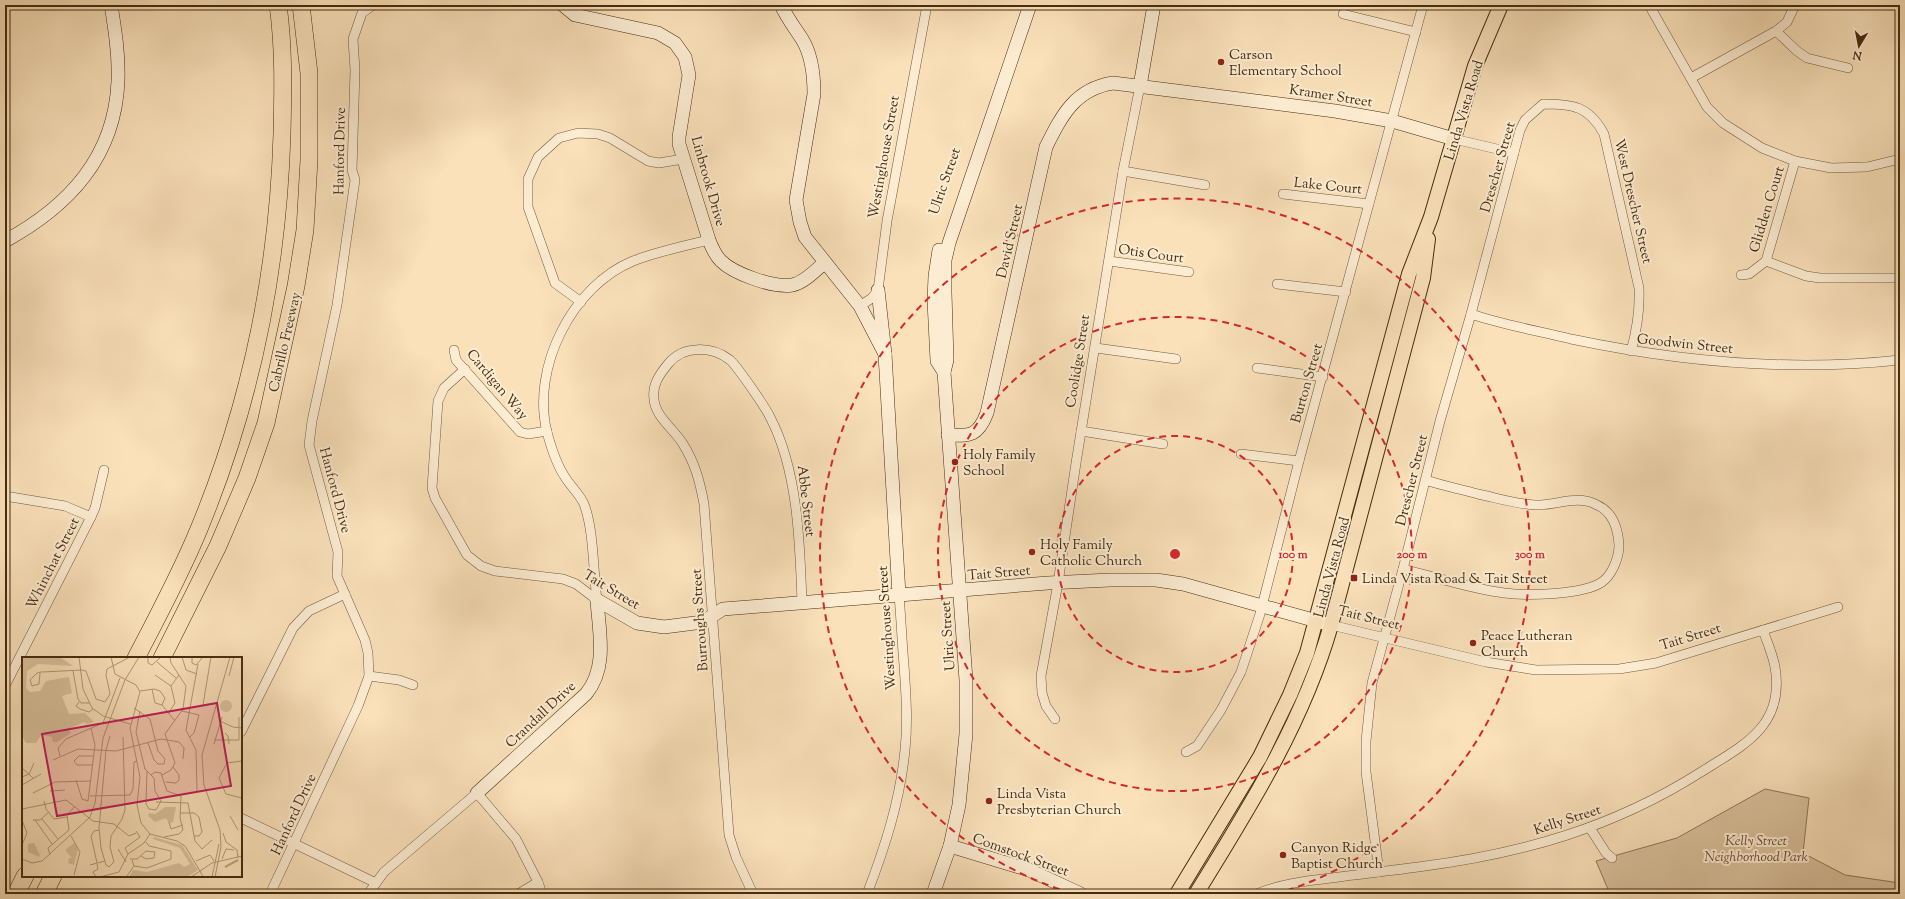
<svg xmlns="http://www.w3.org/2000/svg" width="1905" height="899" font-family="'Sorts Mill Goudy',serif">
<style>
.green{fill:#dbc29d;stroke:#907756}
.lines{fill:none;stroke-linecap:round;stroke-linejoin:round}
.street-casing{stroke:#72593a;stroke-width:10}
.secondary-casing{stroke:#452c10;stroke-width:14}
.primary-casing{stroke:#452c10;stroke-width:16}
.highway-casing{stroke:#452c10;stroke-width:18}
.street{stroke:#fcecd2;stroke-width:9}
.secondary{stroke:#fcecd2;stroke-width:13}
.primary{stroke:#fae1ba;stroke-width:14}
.highway{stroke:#fae1ba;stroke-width:17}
.ring{fill:none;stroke:#d62828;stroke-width:2;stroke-dasharray:7 5}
.poi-dot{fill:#8f2418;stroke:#fcecd2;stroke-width:1.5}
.labels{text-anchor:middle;stroke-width:4;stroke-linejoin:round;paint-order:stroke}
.poi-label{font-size:14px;fill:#452c10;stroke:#fcecd2;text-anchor:start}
.street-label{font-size:14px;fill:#452c10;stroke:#fcecd2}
.park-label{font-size:14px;font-style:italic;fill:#634a2c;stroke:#fcecd2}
.inset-river{fill:none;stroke:#bca380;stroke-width:2}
.inset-road{fill:none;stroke:#b29976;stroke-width:1}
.view{fill:#c2185b;fill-opacity:0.15;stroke:#c2185b;stroke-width:2}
.inset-edge{fill:none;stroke:#452c10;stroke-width:2}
.centre{fill:#d62828;stroke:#fcecd2;stroke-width:2}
.ring-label{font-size:12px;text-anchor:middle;font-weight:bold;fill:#d62828;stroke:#fcecd2;stroke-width:4;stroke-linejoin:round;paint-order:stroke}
</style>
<rect width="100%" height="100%" fill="#fae1ba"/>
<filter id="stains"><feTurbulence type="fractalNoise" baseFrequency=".005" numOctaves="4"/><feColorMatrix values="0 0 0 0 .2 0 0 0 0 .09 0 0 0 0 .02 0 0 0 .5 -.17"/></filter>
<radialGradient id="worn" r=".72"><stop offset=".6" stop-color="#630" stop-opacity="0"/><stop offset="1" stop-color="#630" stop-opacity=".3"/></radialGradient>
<path class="green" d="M 1765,789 L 1809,798 L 1803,853 L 1845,875 L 1900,883 L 1900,894 L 1610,894 L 1596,861 L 1677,838 Z"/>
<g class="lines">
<g class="street-casing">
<g id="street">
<path d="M 1649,5 L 1707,107 L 1723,123 L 1762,148 L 1795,161 L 1831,168 L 1867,167 L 1900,159"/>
<path d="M 1343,14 L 1416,32"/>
<path d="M 1776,31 L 1797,51 L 1807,58 L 1848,68"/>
<path d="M 1691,78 L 1776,31 L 1787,22 L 1795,5"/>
<path d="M 1454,139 L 1514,153"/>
<path d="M 1123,171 L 1205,185"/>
<path d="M 1283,194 L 1369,204"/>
<path d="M 1109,261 L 1189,272"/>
<path d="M 1766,261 L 1806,276 L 1820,278 L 1900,278"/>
<path d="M 1741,275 L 1749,274 L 1766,261 L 1795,161"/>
<path d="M 1277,284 L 1346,292"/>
<path d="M 581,302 L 555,283 L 528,207 L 528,179 L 538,157 L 559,138 L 578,133 L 598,134 L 610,138 L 648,161 L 659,163 L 683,159"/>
<path d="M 860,306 L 872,298 L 878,290 L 887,221 L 927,5"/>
<path d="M 1471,314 C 1504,325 1538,331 1571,339 C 1680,362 1789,372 1900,360"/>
<path d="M 1096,348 L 1176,359"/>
<path d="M 454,350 L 456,360 L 520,432 L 528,434 L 547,431"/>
<path d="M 1257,368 L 1323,377"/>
<path d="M 465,369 L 444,388 L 438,401 L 432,488 L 435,498 L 467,555 L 481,566 L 495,571 L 563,579 L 576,584 L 597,600"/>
<path d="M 1081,431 L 1163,444"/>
<path d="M 1241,454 L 1299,461"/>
<path d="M 5,496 L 65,506 L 91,517"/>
<path d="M 1403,569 C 1436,577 1471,589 1504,593 C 1526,596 1583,595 1602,582 C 1612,575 1619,558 1619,545 C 1618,529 1613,512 1597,505 C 1577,494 1556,506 1535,505 C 1516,504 1497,498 1478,494 C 1461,489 1443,486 1426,480"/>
<path d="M 597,600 C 593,571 594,530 584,504 C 579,493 571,487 565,477 C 556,464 551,447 547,432 C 531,368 572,286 633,261 C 654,253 687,245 709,240"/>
<path d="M 1331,625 L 1486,662 L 1536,670 L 1619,669 L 1656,663 L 1838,607"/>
<path d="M 369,676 L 399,680 L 413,685"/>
<path d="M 5,686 L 91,517 L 95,508 L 104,470"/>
<path d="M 1055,719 L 1046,706 L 1042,693 L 1041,676 L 1058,583 L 1076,463 L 1123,171 L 1140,86"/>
<path d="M 241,732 L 293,628 L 309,611 L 345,594"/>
<path d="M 1186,752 L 1197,746 L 1221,710 L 1241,672 L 1260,614 L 1299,461 L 1423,5"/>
<path d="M 241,818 L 376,883"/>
<path d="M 1590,828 L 1606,853 L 1612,858"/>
<path d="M 1379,872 L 1366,772 L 1366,741 L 1372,683 L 1403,569 L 1440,421 L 1471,314 L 1520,130 L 1525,120 L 1543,104 C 1573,104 1589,106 1604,134 L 1639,288 C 1640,311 1637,330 1631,351"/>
<path d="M 270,894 L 358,706 L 369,676 L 368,653 L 365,640 L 337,576 L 338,552 L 309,445 L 312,421 L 337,305 L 355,180 L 352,170 L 355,70 L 353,39 L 362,13 L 373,5"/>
<path d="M 368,894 L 384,872 L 477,793 L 516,839 L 538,882 L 542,894"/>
<path d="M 518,894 L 538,882"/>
<path d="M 753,894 L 736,857 L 729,835 L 704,504 C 700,482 695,463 683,444 C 675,430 655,417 654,399 C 652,385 659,375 668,364 C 683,345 712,346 730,360 C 737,366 766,408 770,417 C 798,470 800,544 802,603"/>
<path d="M 867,894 C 885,847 900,801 905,750 C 908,722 906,694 904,665 C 902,642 901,618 899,595"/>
<path d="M 1256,894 C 1280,884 1305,881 1331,878 C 1360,874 1389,871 1418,867 C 1521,854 1613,828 1701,772 C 1744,745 1785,726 1775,667 C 1773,655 1767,642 1763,630"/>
</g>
</g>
<g class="secondary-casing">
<g id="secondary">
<path d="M 563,5 L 575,15 L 658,33 L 675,43 L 685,57 L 689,75 L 679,137 L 679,144 L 709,240 C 712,248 715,255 721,261 C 734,274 774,288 792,285 C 804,283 816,270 824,263"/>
<path d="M 781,5 C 787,18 795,28 802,39 C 812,55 814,76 814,94 L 796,200 L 800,222 L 805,237 L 860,306 L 885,354"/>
<path d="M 1140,86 L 1154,5"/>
<path d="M 5,241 C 69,206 115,157 118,81 C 119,55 115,30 111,5"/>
<path d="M 939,250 L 935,276 L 934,301 L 937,361 L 944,372"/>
<path d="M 878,290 L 885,354 L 899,595"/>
<path d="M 948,435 C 971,436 978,436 987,413 L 1046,147 C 1062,115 1075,89 1113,83 L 1335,111 L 1392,121 L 1454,139"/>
<path d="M 597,600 L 637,623 L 664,627 L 703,622 L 723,609 L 1048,583 L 1110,580 L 1156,580 L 1183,584 L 1331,625"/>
<path d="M 477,793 L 586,694 C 608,667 599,632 597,600"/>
<path d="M 950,846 L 1029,870 L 1081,894"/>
<path d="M 933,894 L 950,846 L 959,805 L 966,734 L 966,680 L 944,372 L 947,360 L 945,293 L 945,260 L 949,243 L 1030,5"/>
</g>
</g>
<g class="primary-casing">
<g id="primary">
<path d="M 1177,894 L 1260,757 L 1290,695 L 1307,653 L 1409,274 L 1431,217 L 1475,66 L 1501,5"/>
<path d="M 1196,894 C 1249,808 1303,723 1331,625 L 1423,278 L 1428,239"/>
</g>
</g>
<g class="highway-casing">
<g id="highway">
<path d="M 136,658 C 158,616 181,573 199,529 C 251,403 278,270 282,134 C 283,91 284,48 278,5"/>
<path d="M 162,658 L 218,546 L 247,478 L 266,423 L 296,286 L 305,230 L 309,160 L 309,73 L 301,5"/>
<path d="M 16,894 L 25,876"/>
<path d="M 44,894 L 53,876"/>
</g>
</g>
<use href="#street" class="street"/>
<use href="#secondary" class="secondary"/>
<use href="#primary" class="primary"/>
<use href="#highway" class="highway"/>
</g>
<g class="ring">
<circle cx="1175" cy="554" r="118"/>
<circle cx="1175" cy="554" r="237"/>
<path d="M1071 893A355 355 0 1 1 1279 893"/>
</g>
<g class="poi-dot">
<circle cx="1221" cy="62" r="4"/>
<circle cx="955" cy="462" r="4"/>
<circle cx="1032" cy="552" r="4"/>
<rect x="1350" y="574" width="8" height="8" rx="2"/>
<circle cx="1473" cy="643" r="4"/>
<circle cx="989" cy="801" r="4"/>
<circle cx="1283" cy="855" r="4"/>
</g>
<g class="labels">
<g class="poi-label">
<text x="1229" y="59">Carson<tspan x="1229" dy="16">Elementary School</tspan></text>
<text x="963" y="459">Holy Family<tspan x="963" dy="16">School</tspan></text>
<text x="1040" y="549">Holy Family<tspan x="1040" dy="16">Catholic Church</tspan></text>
<text x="1362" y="583">Linda Vista Road &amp; Tait Street</text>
<text x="1481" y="640">Peace Lutheran<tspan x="1481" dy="16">Church</tspan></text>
<text x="997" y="798">Linda Vista<tspan x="997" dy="16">Presbyterian Church</tspan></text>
<text x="1291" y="852">Canyon Ridge<tspan x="1291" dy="16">Baptist Church</tspan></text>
</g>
<g class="street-label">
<text transform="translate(1331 95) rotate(9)" y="5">Kramer Street</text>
<text transform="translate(1463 110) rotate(-73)" y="5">Linda Vista Road</text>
<text transform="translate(339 151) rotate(-89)" y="5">Hanford Drive</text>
<text transform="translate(883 157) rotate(-80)" y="5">Westinghouse Street</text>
<text transform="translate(1497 167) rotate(-74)" y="5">Drescher Street</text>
<text transform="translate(709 181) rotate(74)" y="5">Linbrook Drive</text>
<text transform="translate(944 181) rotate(-71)" y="5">Ulric Street</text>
<text transform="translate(1328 185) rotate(6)" y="5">Lake Court</text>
<text transform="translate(1634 201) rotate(77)" y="5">West Drescher Street</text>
<text transform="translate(1766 209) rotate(-73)" y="5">Glidden Court</text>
<text transform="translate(1009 241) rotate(-77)" y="5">David Street</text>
<text transform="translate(1151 253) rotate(8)" y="5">Otis Court</text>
<text transform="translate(284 342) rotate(-77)" y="5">Cabrillo Freeway</text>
<text transform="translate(1685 343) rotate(6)" y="5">Goodwin Street</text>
<text transform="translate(1077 361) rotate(-81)" y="5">Coolidge Street</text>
<text transform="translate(1306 383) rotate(-74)" y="5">Burton Street</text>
<text transform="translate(498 384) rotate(50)" y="5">Cardigan Way</text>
<text transform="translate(1411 480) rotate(-76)" y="5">Drescher Street</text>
<text transform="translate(336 490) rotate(75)" y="5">Hanford Drive</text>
<text transform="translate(807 501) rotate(83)" y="5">Abbe Street</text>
<text transform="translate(52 563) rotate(-63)" y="5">Whinchat Street</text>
<text transform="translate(1331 567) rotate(-75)" y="5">Linda Vista Road</text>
<text transform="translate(999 572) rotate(-5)" y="5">Tait Street</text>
<text transform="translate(612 589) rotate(31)" y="5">Tait Street</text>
<text transform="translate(1369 617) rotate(14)" y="5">Tait Street</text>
<text transform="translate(699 620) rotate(-94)" y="5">Burroughs Street</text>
<text transform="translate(886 628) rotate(-94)" y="5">Westinghouse Street</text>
<text transform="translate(947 636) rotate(-94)" y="5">Ulric Street</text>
<text transform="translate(1690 636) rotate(-17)" y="5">Tait Street</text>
<text transform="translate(540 714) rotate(-43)" y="5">Crandall Drive</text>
<text transform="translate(293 814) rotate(-65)" y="5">Hanford Drive</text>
<text transform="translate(1567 819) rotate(-18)" y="5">Kelly Street</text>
<text transform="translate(1021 854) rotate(20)" y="5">Comstock Street</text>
</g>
<g class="park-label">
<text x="1756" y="845">Kelly Street<tspan x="1756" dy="16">Neighborhood Park</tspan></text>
</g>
</g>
<g transform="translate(22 657)">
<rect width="220" height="220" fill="#fae1ba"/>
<path d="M 38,0 L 51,9 L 16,7 L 5,14 L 4,31 L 8,35 L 18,34 L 24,24 L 47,20 L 50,36 L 40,39 L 47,57 L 63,56 L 72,65 L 65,67 L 62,65 L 47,72 L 49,76 L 35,85 L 31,85 L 30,80 L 19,78 L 14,86 L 4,86 L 0,79 L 0,1 ZM198 49a6 6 0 1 1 12 0a6 6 0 1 1-12 0ZM 143,150 L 154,150 L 151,165 L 147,166 L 144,161 L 133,165 L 126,159 L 127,156 L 133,157 ZM 132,180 L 160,188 L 176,213 L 165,220 L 107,220 L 111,213 L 125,215 L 157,206 L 162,210 L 168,207 L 158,191 L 131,182 ZM 12,186 L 18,198 L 17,200 L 6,195 L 6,187 ZM 52,186 L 56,192 L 52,208 L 46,206 L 47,201 L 50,201 L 43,193 Z" fill="#dbc29d"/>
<path class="inset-river" d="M 203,210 L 216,203"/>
<path class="inset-road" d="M 57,0 L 61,32 L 70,51 L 81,59 L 108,67M 89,0 L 93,17 L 114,28 L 118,35 L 108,71 L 118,120 L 115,148 L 119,166 L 128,177 L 155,184 L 163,189 L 178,214 L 169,220M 126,0 L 126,6 L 130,8 L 139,0M 160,0 L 164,13 L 175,17M 170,0 L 170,6 L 174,8 L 181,0M 135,5 L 154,21M 51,14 L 56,42 L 59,46 L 67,46M 18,16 L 17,27 L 10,29 L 8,23 L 15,16 L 19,15 L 20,15 L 60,13 L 64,14 L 74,42 L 83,45 L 88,37 L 84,18 L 85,12 L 108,0M 133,18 L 149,29M 207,19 L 212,0M 130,32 L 133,46 L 140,48M 118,34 L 132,32 L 138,34 L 143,41 L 140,48M 57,45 L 54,49 L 58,52 L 67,55 L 71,52M 140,48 L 153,64M 181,48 L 189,0M 112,51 L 128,62 L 136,94 L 143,102 L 142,107 L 136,107 L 132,103 L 126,86M 118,54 L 114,75 L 123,112M 160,54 L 177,58 L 172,76 L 168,80M 146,57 L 153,46 L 149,29 L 157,18M 198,64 L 211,70 L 220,71M 203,76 L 206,79 L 207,87M 88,79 L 84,93 L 77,171 L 79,191 L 84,208 L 87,210 L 92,205 L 88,190 L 89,179 L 100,162 L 103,153 L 101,80M 192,83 L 217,83 L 217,60M 192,87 L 200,60M 38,99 L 36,91 L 44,82 L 81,66 L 98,21M 31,103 L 56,92 L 94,94 L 139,82 L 157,85 L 162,91 L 161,102M 220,104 L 205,106 L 197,121 L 204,137 L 220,141M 71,108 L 55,108 L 52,104 L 57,99 L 71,99M 0,111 L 11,121M 122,111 L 132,121 L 133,134 L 139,144 L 134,153 L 127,152 L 124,147 L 125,114M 129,118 L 133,115 L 139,116 L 145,134 L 159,139 L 158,161 L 161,173 L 157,177 L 142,180M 140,118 L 149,113 L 153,106 L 143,77 L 161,52 L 164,29 L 149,6 L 148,0M 0,120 L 7,117 L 12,106M 54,123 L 60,142 L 66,144 L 73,88 L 69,71M 144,125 L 154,126 L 157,123 L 157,118 L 151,110M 0,128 L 19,117M 28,134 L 43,133M 175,134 L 174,93 L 164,73 L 176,7M 11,136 L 33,125 L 69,124M 68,139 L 108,138 L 111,132 L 112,105 L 115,104M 22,144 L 24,152 L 32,162 L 45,160M 134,145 L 166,146 L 173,184 L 180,192 L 190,183M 0,152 L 44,143 L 71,164 L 92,167 L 107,179 L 114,176M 158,156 L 172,156 L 177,160 L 180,175 L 177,179 L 172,179M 208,159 L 216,173M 20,162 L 36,182M 0,163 L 5,176 L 0,188M 11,163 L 18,163 L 27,155M 13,163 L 30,187M 147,165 L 149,172 L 161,168M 201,176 L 204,185 L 215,193 L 216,201M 49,179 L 58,195 L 52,218M 96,192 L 104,205M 106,197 L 103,191 L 118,180 L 114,174M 28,198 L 26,191 L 47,173 L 45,158 L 53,149M 0,202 L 10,206 L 20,204 L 68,160 L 73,146 L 81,81 L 103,23 L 117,0M 108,202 L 115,202 L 124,194 L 133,195 L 132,201 L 124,202 L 119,199M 200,202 L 204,192 L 212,193M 110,203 L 112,209 L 125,211 L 149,202 L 149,194 L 127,189 L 124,185M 174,204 L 188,198 L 192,204M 75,206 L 69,179 L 72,174 L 77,173M 68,208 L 83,204M 105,219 L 112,209M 74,220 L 71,215 L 76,212 L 75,207M 78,220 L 97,215 L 106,197 L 122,186 L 128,177M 181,220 L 178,214 L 190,206 L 220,199M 190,220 L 197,187M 193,220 L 199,190 L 198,173 L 182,128 L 180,98 L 208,0"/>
<path class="view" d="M 195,46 L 209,129 L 35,159 L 20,77 Z"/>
<rect width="220" height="220" class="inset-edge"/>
</g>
<circle cx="1175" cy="554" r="6" class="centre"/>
<g class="ring-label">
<text x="1293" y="558">100 m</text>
<text x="1412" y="558">200 m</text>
<text x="1530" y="558">300 m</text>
</g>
<rect width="1905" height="899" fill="none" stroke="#fae1ba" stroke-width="20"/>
<rect x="6" y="6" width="1893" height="887" fill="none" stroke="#452c10" stroke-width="2"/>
<rect x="10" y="10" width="1885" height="879" fill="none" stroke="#452c10"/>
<g transform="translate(1859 46) rotate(190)" stroke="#fcecd2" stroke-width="3" paint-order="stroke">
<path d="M0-3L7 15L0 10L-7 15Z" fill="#452c10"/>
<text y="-6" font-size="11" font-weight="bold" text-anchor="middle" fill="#452c10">N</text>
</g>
<rect width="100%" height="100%" filter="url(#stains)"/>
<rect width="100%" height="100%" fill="url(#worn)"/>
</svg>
